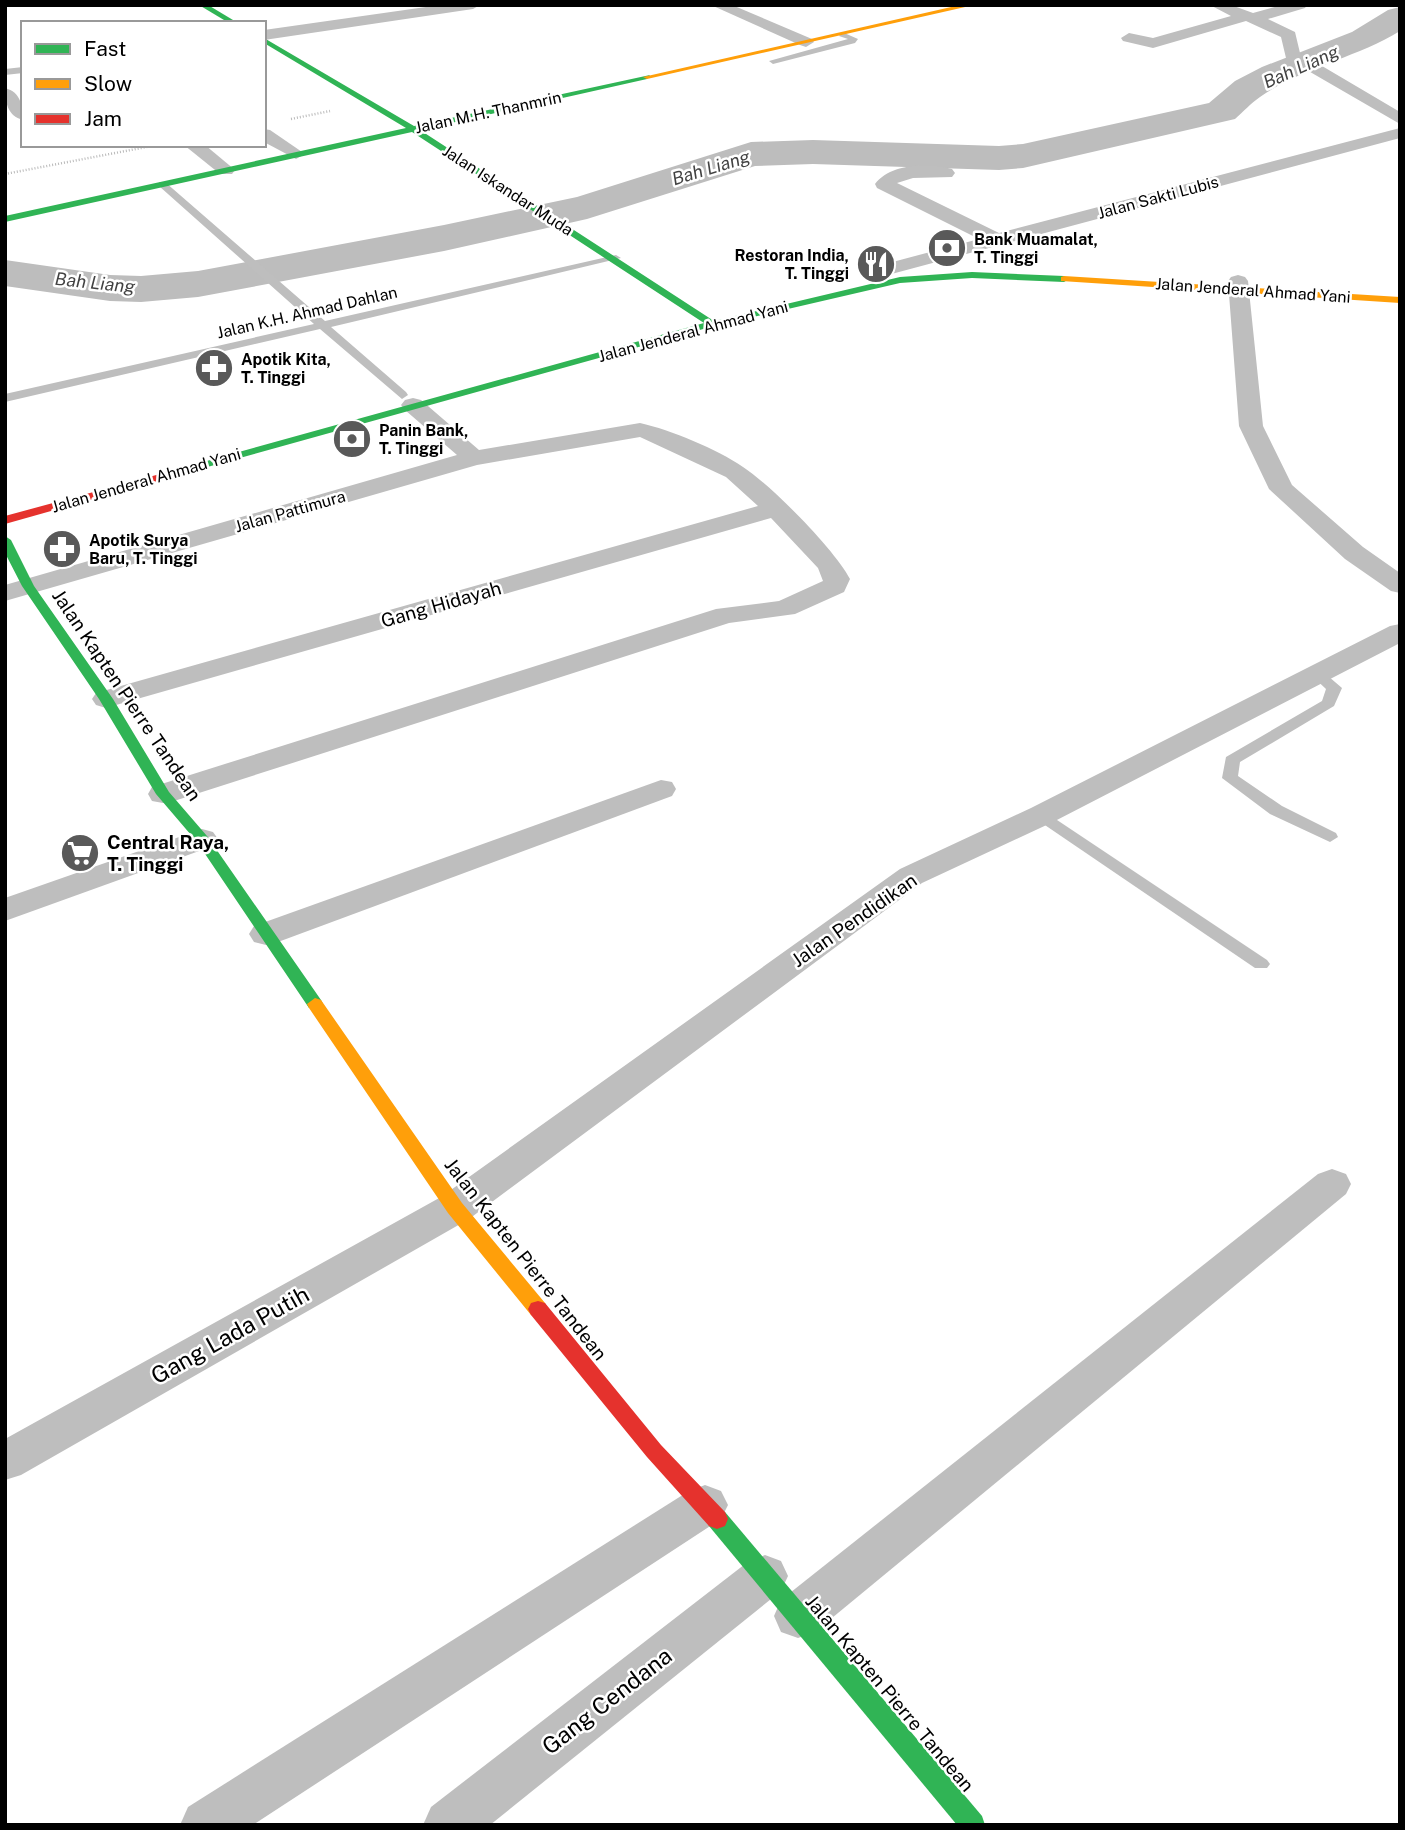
<svg xmlns="http://www.w3.org/2000/svg" width="1405" height="1830" font-family="'Public Sans',sans-serif">
<style>
.lines{fill:none;stroke-linecap:round;stroke-linejoin:round}
.river{fill:#bdbdbd;fill-rule:evenodd}
.path{stroke:#b9b9b9;stroke-width:2.5;stroke-dasharray:1 2;stroke-linecap:butt}
.lane{fill:#bebebe;fill-rule:evenodd}
.street{fill:#bebebe;fill-rule:evenodd}
.fast{fill:#30b455;fill-rule:evenodd}
.slow{fill:#ff9f0a;fill-rule:evenodd}
.jam{fill:#e5322d;fill-rule:evenodd}
.labels{text-anchor:middle;stroke-width:5;stroke-linejoin:round;paint-order:stroke}
.far-street-label{font-size:16px;fill:#000;stroke:#fff}
.far-poi-label{font-size:16px;font-weight:bold;fill:#000;stroke:#fff;text-anchor:start}
.far-water-label{font-size:18px;font-style:italic;fill:#424242;stroke:#fff}
.street-label{font-size:19px;fill:#000;stroke:#fff}
.poi-label{font-size:19px;font-weight:bold;fill:#000;stroke:#fff;text-anchor:start}
.near-street-label{font-size:23px;fill:#000;stroke:#fff}
</style>
<rect width="100%" height="100%" fill="#fff"/>
<g class="lines">
<path class="river" d="M 1400,7 L 1400,31 C 1356,58 1301,68 1260,97 C 1251,103 1243,112 1235,119 L 1023,168 L 999,170 L 813,164 L 755,166 L 587,219 L 444,251 L 198,297 L 141,302 L 110,301 L 5,286 L 5,260 L 110,275 L 141,276 L 198,271 L 444,225 L 577,197 L 751,142 L 813,140 L 999,146 L 1023,144 L 1209,103 L 1235,81 L 1262,67 L 1352,32 L 1388,10 Z"/>
<g class="path">
<path d="M 291,119 L 330,111"/>
<path d="M 5,174 L 157,145"/>
</g>
<g class="lane">
<path d="M 842,32 L 858,39 L 855,43 L 773,64 L 769,61 L 848,39 L 839,36 Z"/>
<path d="M 23,67 L 23,73 L 5,75 L 5,69 Z"/>
<path d="M 159,182 L 165,182 L 325,321 L 616,255 L 621,258 L 331,327 L 406,392 L 408,395 L 402,399 L 320,329 L 5,402 L 5,394 L 314,324 L 159,186 Z"/>
<path d="M 1316,669 L 1321,670 L 1342,688 L 1334,706 L 1240,762 L 1238,776 L 1282,806 L 1336,833 L 1338,837 L 1330,842 L 1270,814 L 1222,778 L 1226,757 L 1322,701 L 1326,689 L 1309,673 Z"/>
<path d="M 1042,810 L 1267,960 L 1270,964 L 1267,968 L 1255,968 L 1036,819 L 1034,815 L 1036,811 Z"/>
</g>
<g class="street">
<path d="M 440,5 L 480,5 L 473,9 L 264,40 L 264,30 Z"/>
<path d="M 711,5 L 732,5 L 812,39 L 814,42 L 806,47 L 800,45 Z"/>
<path d="M 1210,5 L 1231,5 L 1253,13 L 1282,5 L 1307,5 L 1305,8 L 1268,19 L 1295,32 L 1300,53 L 1400,112 L 1400,124 L 1286,58 L 1281,37 L 1246,21 L 1153,48 L 1123,41 L 1121,38 L 1129,33 L 1153,38 L 1231,16 Z"/>
<path d="M 5,88 C 21,92 23,107 23,120 C 7,116 5,101 5,88 Z"/>
<path d="M 1400,128 L 1400,138 L 884,276 L 870,276 L 867,272 L 870,268 L 979,239 L 877,188 L 875,184 C 891,163 929,163 952,169 L 955,173 L 952,177 L 913,178 L 897,183 L 999,233 Z"/>
<path d="M 264,129 L 270,130 L 305,154 L 296,159 L 264,142 Z"/>
<path d="M 184,145 L 205,145 L 235,170 L 232,174 L 220,174 Z"/>
<path d="M 1238,275 L 1245,277 L 1248,281 L 1263,426 L 1292,485 L 1363,547 L 1400,573 L 1400,593 L 1391,591 L 1345,559 L 1269,489 L 1239,426 L 1228,281 L 1231,277 Z"/>
<path d="M 413,398 L 421,400 L 479,450 L 640,423 C 671,430 717,449 743,467 C 772,486 835,550 850,579 L 844,592 L 795,614 L 729,623 L 174,801 L 163,803 L 152,801 L 148,794 L 152,787 L 716,609 L 779,601 L 823,581 L 818,568 L 771,518 L 116,705 L 106,708 L 96,705 L 92,699 L 96,693 L 758,506 L 726,477 L 640,437 L 477,465 L 5,601 L 5,585 L 457,455 L 405,410 L 401,405 L 405,400 Z"/>
<path d="M 1400,624 L 1400,643 L 1053,822 L 922,883 L 469,1219 L 21,1475 L 5,1480 L 5,1439 L 441,1197 L 900,869 L 1031,808 L 1390,626 Z"/>
<path d="M 661,780 L 672,782 L 676,789 L 672,796 L 278,942 L 266,945 L 254,942 L 249,934 L 254,926 Z"/>
<path d="M 202,829 L 213,832 L 218,839 L 213,846 L 5,921 L 5,898 Z"/>
<path d="M 1332,1169 L 1346,1174 L 1351,1184 L 1346,1194 L 815,1632 L 798,1638 L 781,1632 L 774,1616 L 781,1600 L 1318,1174 Z"/>
<path d="M 705,1485 L 721,1491 L 728,1505 L 721,1519 L 253,1825 L 180,1825 L 188,1807 L 689,1491 Z"/>
<path d="M 765,1555 L 781,1561 L 788,1576 L 781,1591 L 490,1825 L 423,1825 L 431,1807 L 749,1561 Z"/>
</g>
<g class="fast">
<path d="M 199,5 L 208,5 L 238,23 L 229,23 Z"/>
<path d="M 264,38 L 414,126 L 650,75 L 647,79 L 420,130 L 714,321 L 900,277 L 972,272 L 1064,276 L 1069,279 L 1064,282 L 972,278 L 900,283 L 714,326 L 175,476 L 167,476 L 167,472 L 704,323 L 412,132 L 5,222 L 5,216 L 406,128 L 264,43 Z"/>
<path d="M 5,536 L 11,540 L 34,586 L 113,699 L 169,792 L 207,836 L 321,1000 L 323,1004 L 321,1008 L 309,1008 L 197,842 L 156,794 L 99,699 L 22,586 L 5,553 Z"/>
<path d="M 717,1509 L 725,1512 L 982,1816 L 985,1825 L 957,1825 L 709,1526 L 706,1519 L 709,1512 Z"/>
</g>
<g class="slow">
<path d="M 960,5 L 974,5 L 647,79 L 643,77 Z"/>
<path d="M 1064,276 L 1400,297 L 1400,303 L 1061,281 L 1061,277 Z"/>
<path d="M 315,998 L 321,1000 L 462,1203 L 545,1303 L 548,1309 L 545,1315 L 538,1317 L 531,1315 L 448,1213 L 309,1008 L 307,1004 Z"/>
</g>
<g class="jam">
<path d="M 171,471 L 175,472 L 175,476 L 5,524 L 5,516 Z"/>
<path d="M 538,1301 L 545,1303 L 661,1445 L 725,1512 L 728,1519 L 725,1526 L 717,1529 L 709,1526 L 647,1457 L 531,1315 L 528,1309 L 531,1303 Z"/>
</g>
</g>
<defs>
<g id="bank-disc" transform="scale(2.0125)"><circle r="9.5" fill="#595959" stroke="#fff"/><path d="M-6-4H6V4H-6ZM0-2.3a2.3 2.3 0 1 0 0 4.6a2.3 2.3 0 1 0 0-4.6Z" fill="#fff"/></g>
<g id="restaurant-disc" transform="scale(2.0125)"><circle r="9.5" fill="#595959" stroke="#fff"/><path d="M-5-6h1v4h1v-4h1v4h1v-4h1v5L-1.5 .5V6h-2V.5L-5-1ZM5-6V6H3V1.5H1.5Q1.5-4 5-6Z" fill="#fff"/></g>
<g id="pharmacy-disc" transform="scale(2.0125)"><circle r="9.5" fill="#595959" stroke="#fff"/><path d="M-2-6h4v4h4v4h-4v4h-4v-4h-4v-4h4Z" fill="#fff"/></g>
<g id="supermarket-disc" transform="scale(2.0125)"><circle r="9.5" fill="#595959" stroke="#fff"/><path d="M-6-5.5h2.5l.6 2H6L4.5 2H-2.5L-4.4-4H-6ZM-1.5 3.2a1.3 1.3 0 1 0 .1 0ZM3 3.2a1.3 1.3 0 1 0 .1 0Z" fill="#fff"/></g>
</defs>
<g fill-rule="evenodd">
<use href="#bank-disc" x="947" y="248"/>
<use href="#restaurant-disc" x="876" y="264"/>
<use href="#pharmacy-disc" x="214" y="368"/>
<use href="#bank-disc" x="352" y="439"/>
<use href="#pharmacy-disc" x="62" y="549"/>
<use href="#supermarket-disc" x="80" y="853"/>
</g>
<g class="labels">
<g class="far-street-label">
<text transform="translate(488 112) rotate(-12)" y="6">Jalan M.H. Thanmrin</text>
<text transform="translate(508 190) rotate(33)" y="6">Jalan Iskandar Muda</text>
<text transform="translate(1158 197) rotate(-15)" y="6">Jalan Sakti Lubis</text>
<text transform="translate(1253 290) rotate(4)" y="6">Jalan Jenderal Ahmad Yani</text>
<text transform="translate(307 312) rotate(-13)" y="6">Jalan K.H. Ahmad Dahlan</text>
<text transform="translate(693 331) rotate(-15)" y="6">Jalan Jenderal Ahmad Yani</text>
<text transform="translate(146 480) rotate(-16)" y="6">Jalan Jenderal Ahmad Yani</text>
<text transform="translate(290 511) rotate(-16)" y="6">Jalan Pattimura</text>
</g>
<g class="far-poi-label">
<text x="974" y="245">Bank Muamalat,<tspan x="974" dy="18">T. Tinggi</tspan></text>
<text x="849" y="261" text-anchor="end">Restoran India,<tspan x="849" dy="18">T. Tinggi</tspan></text>
<text x="241" y="365">Apotik Kita,<tspan x="241" dy="18">T. Tinggi</tspan></text>
<text x="379" y="436">Panin Bank,<tspan x="379" dy="18">T. Tinggi</tspan></text>
<text x="89" y="546">Apotik Surya<tspan x="89" dy="18">Baru, T. Tinggi</tspan></text>
</g>
<g class="far-water-label">
<text transform="translate(1301 67) rotate(-24)" y="6">Bah Liang</text>
<text transform="translate(711 168) rotate(-17)" y="6">Bah Liang</text>
<text transform="translate(95 283) rotate(6)" y="6">Bah Liang</text>
</g>
<g class="street-label">
<text transform="translate(441 604) rotate(-16)" y="7">Gang Hidayah</text>
<text transform="translate(127 695) rotate(56)" y="7">Jalan Kapten Pierre Tandean</text>
<text transform="translate(854 920) rotate(-35)" y="7">Jalan Pendidikan</text>
<text transform="translate(526 1259) rotate(52)" y="7">Jalan Kapten Pierre Tandean</text>
<text transform="translate(890 1693) rotate(50)" y="7">Jalan Kapten Pierre Tandean</text>
</g>
<g class="poi-label">
<text x="107" y="849">Central Raya,<tspan x="107" dy="22">T. Tinggi</tspan></text>
</g>
<g class="near-street-label">
<text transform="translate(230 1335) rotate(-29)" y="8">Gang Lada Putih</text>
<text transform="translate(607 1701) rotate(-38)" y="8">Gang Cendana</text>
</g>
</g>
<rect width="1405" height="1830" fill="none" stroke="#000000" stroke-width="14"/>
<rect x="21" y="21" width="245" height="126" fill="#ffffff" stroke="#999999" stroke-width="2"/>
<rect x="35" y="44" width="35" height="10" fill="#30b455" stroke="#999999" stroke-width="2"/>
<text x="84" y="56" font-size="21" fill="#000000">Fast</text>
<rect x="35" y="79" width="35" height="10" fill="#ff9f0a" stroke="#999999" stroke-width="2"/>
<text x="84" y="91" font-size="21" fill="#000000">Slow</text>
<rect x="35" y="114" width="35" height="10" fill="#e5322d" stroke="#999999" stroke-width="2"/>
<text x="84" y="126" font-size="21" fill="#000000">Jam</text>
</svg>
